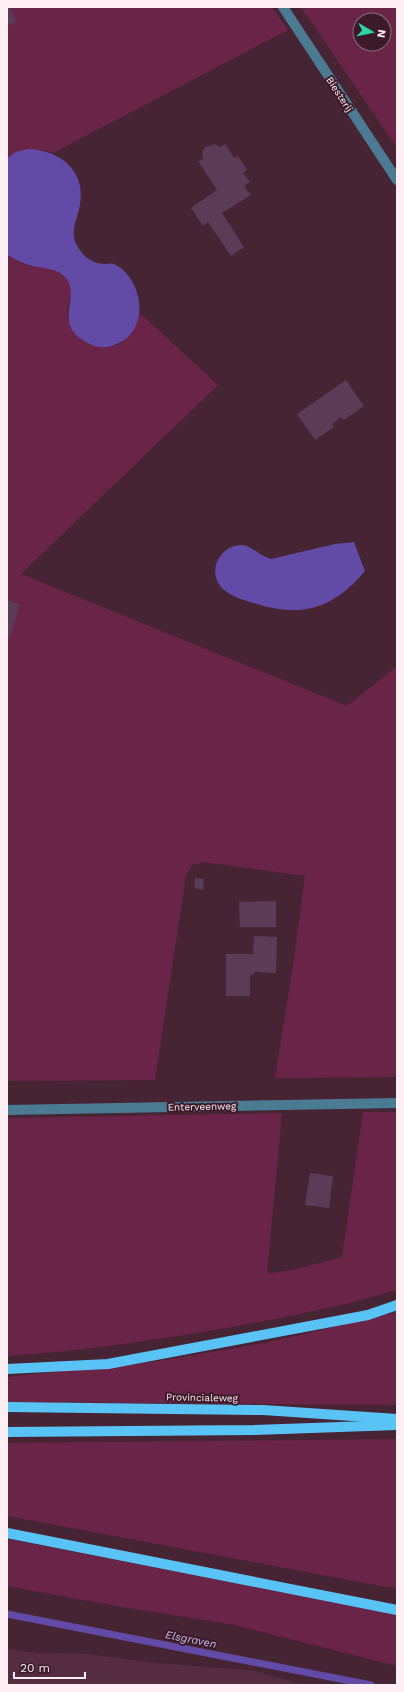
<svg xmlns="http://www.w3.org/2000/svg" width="404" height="1692" font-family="'Work Sans',sans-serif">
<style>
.built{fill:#552c40}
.green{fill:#692447;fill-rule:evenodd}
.water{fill:#614ba6}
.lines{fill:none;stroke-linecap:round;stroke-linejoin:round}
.stream{stroke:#614ba6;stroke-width:7}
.building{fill:#5a3c56}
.minor{stroke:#4b7b93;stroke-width:10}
.major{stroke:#59c3f5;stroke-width:10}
.labels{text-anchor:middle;stroke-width:4;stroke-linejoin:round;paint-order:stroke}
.street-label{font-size:10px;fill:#fdeff4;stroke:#3c1a2a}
.water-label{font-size:11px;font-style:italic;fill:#c6bff0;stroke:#3c1a2a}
</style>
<rect width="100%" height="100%" fill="#472434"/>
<path class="built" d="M 7,1649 L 38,1653 L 88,1654 L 155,1663 L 256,1671 L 304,1685 L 7,1685 Z"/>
<g class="green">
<path d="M 7,7 L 272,7 L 288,30 L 53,153 C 37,148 21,149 7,158 Z"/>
<path d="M 301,7 L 397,7 L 397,148 ZM 360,20 L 384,20 L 384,44 L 360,44 Z"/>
<path d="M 7,255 C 22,264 57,267 66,278 C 74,288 70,295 68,306 C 64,326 78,339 95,345 C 104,348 115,348 123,341 C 132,334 138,323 140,313 L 218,385 L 21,574 L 347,706 L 397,666 L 397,1077 L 275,1078 L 293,966 L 305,876 L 203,862 L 192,865 L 186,875 L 155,1080 L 7,1081 Z"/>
<path d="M 363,1112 L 397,1112 L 397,1290 C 343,1306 287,1317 232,1327 C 157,1340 83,1351 7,1356 L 7,1118 L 282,1113 L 267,1274 L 297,1269 L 342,1257 Z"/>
<path d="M 397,1312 L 397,1405 L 7,1402 L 7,1377 L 159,1361 L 265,1343 Z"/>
<path d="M 397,1439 L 397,1589 L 7,1516 L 7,1443 Z"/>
<path d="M 7,1539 L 397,1613 L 397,1666 L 230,1624 L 128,1608 L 7,1586 Z"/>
</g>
<g class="water">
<path d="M 28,149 C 59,150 86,170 80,204 C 78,219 68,232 78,247 C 83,257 94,264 105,264 C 108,264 111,263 114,264 C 132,272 142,297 139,315 C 137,327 131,337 119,343 C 110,348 99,349 90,344 C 49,325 83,297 65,277 C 57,268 40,268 29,265 C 21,262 14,259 7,255 L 7,158 L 16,152 Z"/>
<path d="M 354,542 L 365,571 C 334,608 303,618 257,604 C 246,601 232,597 223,589 C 206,573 219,545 242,545 C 250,545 260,556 271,559 L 335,544 Z"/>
</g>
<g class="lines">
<path class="stream" d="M 7,1614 L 371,1685"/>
</g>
<g class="building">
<path d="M 7,7 L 10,7 L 16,22 L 7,25 Z"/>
<path d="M 216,144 L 220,147 L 225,144 L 234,158 L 238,156 L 247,170 L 243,173 L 250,182 L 244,186 L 251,195 L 222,213 L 244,247 L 231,256 L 208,222 L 203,226 L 191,208 L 217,190 L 198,161 L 203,159 L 202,153 L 205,147 Z"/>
<path d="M 346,380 L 364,406 L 344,420 L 341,417 L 332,424 L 334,427 L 315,440 L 297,414 Z"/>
<path d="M 7,600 L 20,604 L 10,637 L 7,636 Z"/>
<path d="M 195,878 L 204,879 L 203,890 L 194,888 Z"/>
<path d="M 276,901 L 276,927 L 240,927 L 239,902 Z"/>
<path d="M 254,936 L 277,937 L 276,973 L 254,972 L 254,975 L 250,975 L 250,996 L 226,996 L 226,954 L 253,954 Z"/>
<path d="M 310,1173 L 333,1176 L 329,1208 L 305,1205 Z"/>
</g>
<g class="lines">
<g class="minor">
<path d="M 283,7 L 397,180"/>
<path d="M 7,1110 L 397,1103"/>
</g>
<g class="major">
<path d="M 7,1369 L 108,1364 L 368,1315 L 397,1305"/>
<path d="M 7,1407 L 263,1410 L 397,1419"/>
<path d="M 7,1432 L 254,1430 L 397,1425"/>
<path d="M 7,1533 L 397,1610"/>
</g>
</g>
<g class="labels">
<g class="street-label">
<text transform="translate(340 94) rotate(57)" y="4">Biesterij</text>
<text transform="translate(202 1106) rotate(-1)" y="4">Enterveenweg</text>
<text transform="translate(202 1397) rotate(1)" y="4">Provincialeweg</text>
</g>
<g class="water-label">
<text transform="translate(191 1639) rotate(11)" y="4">Elsgraven</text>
</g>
</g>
<rect width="404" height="1692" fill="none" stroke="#fdeff4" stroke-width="16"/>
<g transform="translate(372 32) rotate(99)"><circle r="19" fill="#3c1a2a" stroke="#896f7b"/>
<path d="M0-3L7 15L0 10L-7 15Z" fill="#2ad5ac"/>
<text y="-6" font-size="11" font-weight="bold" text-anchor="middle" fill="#fdeff4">N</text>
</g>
<path d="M14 1672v6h71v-6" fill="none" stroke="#fdeff4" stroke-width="2"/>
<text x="20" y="1672" font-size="12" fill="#fdeff4" stroke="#3c1a2a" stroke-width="3" paint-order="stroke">20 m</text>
</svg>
